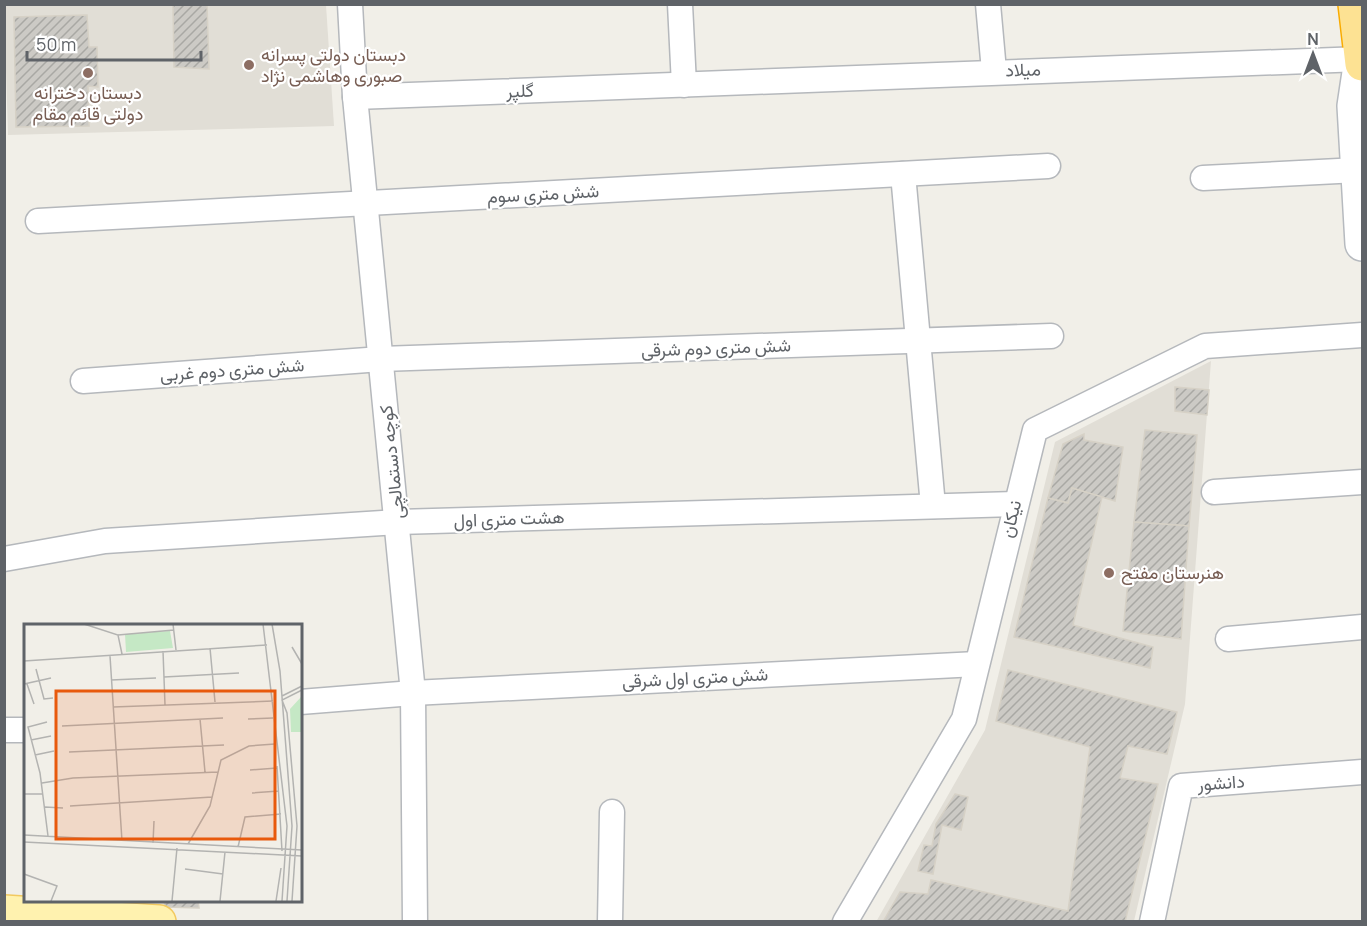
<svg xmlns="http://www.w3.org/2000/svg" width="1367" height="926" font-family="Manrope,Vazirmatn,sans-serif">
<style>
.education{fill:#e1ded6}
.building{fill:url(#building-hatch);stroke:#d6d1c6;stroke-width:1.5}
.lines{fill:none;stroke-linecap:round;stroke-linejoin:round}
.street-casing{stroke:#b5b8bc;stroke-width:27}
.secondary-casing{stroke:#b6babf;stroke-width:36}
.primary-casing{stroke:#f2c960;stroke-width:36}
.highway-casing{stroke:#f9ab00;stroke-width:36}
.street{stroke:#fff;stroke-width:24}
.secondary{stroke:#fff;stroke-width:33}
.primary{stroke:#fff2af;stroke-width:33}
.highway{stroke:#fde293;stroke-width:33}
.education-dot{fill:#8d6e63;stroke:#fff;stroke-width:2}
.labels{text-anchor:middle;stroke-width:4.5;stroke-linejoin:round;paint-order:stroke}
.education-label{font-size:18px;fill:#785e54;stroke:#fff;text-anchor:start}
.street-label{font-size:18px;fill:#5f6368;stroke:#fff}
.inset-road{fill:none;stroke:#b3b3b1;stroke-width:1.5}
.view{fill:#e8590c;fill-opacity:0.15;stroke:#e8590c;stroke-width:3}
.inset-edge{fill:none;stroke:#5f6368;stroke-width:3}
</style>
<defs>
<pattern id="building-hatch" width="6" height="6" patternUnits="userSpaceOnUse" patternTransform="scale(1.5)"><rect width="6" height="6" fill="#cccac5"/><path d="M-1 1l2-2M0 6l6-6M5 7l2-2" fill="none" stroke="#a9a8a4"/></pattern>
</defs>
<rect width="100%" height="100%" fill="#f1efe8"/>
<g class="education">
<path d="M 4,5 L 326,5 L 334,126 L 8,135 Z"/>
<path d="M 1211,361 L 1185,704 L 1134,921 L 876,922 L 985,730 L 1055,442 Z"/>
</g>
<g class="building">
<path d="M 173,4 L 207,4 L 209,69 L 174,67 Z"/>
<path d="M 87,15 L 89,47 L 97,47 L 98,87 L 88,86 L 89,126 L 16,127 L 14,17 Z"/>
<path d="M 1175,387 L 1209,390 L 1207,415 L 1175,411 Z"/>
<path d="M 1145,430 L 1197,435 L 1189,526 L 1134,522 Z"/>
<path d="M 1084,434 L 1084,440 L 1123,447 L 1115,501 L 1072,488 L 1068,503 L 1048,498 L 1063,444 Z"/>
<path d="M 1072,488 L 1102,497 L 1073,625 L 1153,647 L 1150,668 L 1014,637 L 1048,498 L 1068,503 Z"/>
<path d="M 1134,522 L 1189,526 L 1181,639 L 1123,631 Z"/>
<path d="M 1008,670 L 1177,712 L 1167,754 L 1128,746 L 1120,778 L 1158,784 L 1125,922 L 883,922 L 900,892 L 928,894 L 931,880 L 1068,911 L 1090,747 L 996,721 Z"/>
<path d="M 955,794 L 968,797 L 961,830 L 942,825 L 933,874 L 918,871 L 924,845 L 932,846 L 936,824 Z"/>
<path d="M 164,900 L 198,900 L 199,908 L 165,907 Z"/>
</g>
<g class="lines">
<g class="street-casing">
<g id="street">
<path d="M 350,4 L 355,97 L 413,693 L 415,922"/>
<path d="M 680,4 L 684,85"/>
<path d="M 988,4 L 994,71"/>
<path d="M 355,97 L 1361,59"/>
<path d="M 903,174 L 933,506"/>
<path d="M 1203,178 L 1358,170"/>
<path d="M 38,221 L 1048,166"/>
<path d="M 83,381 L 381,359 L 1051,336"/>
<path d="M 1214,492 L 1362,482"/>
<path d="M 4,559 L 105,541 L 398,522 L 1015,504"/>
<path d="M 1228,639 L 1362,627"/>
<path d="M 300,702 L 413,693 L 977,664"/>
<path d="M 4,730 L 26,730"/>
<path d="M 610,922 L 612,812"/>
<path d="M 845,922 L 964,719 L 1035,430 L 1205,346 L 1362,335"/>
<path d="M 1152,922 L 1181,786 L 1362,772"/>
</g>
</g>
<g class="secondary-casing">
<path id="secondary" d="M 1361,59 L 1354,106 L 1362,244"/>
</g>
<g class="primary-casing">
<path id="primary" d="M 4,912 L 159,922"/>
</g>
<g class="highway-casing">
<path id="highway" d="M 1355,4 L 1362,64"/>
</g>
<use href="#street" class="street"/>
<use href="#secondary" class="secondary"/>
<use href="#primary" class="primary"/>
<use href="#highway" class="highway"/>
</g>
<g class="education-dot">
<circle cx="249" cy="65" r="6"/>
<circle cx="88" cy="73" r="6"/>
<circle cx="1109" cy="573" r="6"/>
</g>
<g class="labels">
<g class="education-label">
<text x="261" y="61">دبستان دولتی پسرانه<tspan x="261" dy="21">صبوری وهاشمی نژاد</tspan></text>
<text x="88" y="99" text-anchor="middle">دبستان دخترانه<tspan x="88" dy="21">دولتی قائم مقام</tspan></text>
<text x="1121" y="579">هنرستان مفتح</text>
</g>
<g class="street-label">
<text transform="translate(1023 70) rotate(-2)" y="6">میلاد</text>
<text transform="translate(520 91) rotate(-2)" y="6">گلپر</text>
<text transform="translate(543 194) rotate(-3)" y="6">شش متری سوم</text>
<text transform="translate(716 348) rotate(-2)" y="6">شش متری دوم شرقی</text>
<text transform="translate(232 370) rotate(-4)" y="6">شش متری دوم غربی</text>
<text transform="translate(392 462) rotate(-96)" y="6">کوچه دستمالچی</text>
<text transform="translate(509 519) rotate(-2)" y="6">هشت متری اول</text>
<text transform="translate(1011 519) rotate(-76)" y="6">نیکان</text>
<text transform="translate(695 678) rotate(-3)" y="6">شش متری اول شرقی</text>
<text transform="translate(1221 783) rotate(-4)" y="6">دانشور</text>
</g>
</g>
<g transform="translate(24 624)">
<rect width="278" height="278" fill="#f1efe8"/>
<path d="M 146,7 L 149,24 L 102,28 L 101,10 ZM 277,73 L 277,108 L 267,108 L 266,85 Z" fill="#c5e8c5"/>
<path class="inset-road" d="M 60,0 L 94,11 L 98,30M 149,0 L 152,26M 239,0 L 263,202 L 258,277M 248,0 L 256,47 L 268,202 L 263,277M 94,11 L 150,6M 268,23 L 278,40M 186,24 L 191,78M 139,27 L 141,81M 86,32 L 98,217M 0,37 L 243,21M 12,45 L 20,75 L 29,74M 140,53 L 215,49M 87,56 L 132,54M 0,60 L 27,54M 3,60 L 10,80M 258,72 L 278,62M 89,83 L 249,77M 176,95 L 181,148M 224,95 L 249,94M 23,98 L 4,103 L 16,149 L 24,212M 38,102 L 199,94M 7,116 L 27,112M 45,128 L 200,121M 11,131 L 30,127M 253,142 L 258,227M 226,146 L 253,144M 18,159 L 49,154 L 194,148M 228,169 L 255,167M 0,170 L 19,170M 46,182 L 188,173M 21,183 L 39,184M 0,211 L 278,226M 0,218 L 278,232M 129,219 L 130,197M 164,220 L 186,182 L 197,136 L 225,122 L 251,120M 214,223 L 221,193 L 257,190M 161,245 L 199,250M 0,250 L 33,262 L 27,277M 148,277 L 153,224M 196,277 L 201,228M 252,277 L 257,244M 268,277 L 273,202 L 263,89 L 258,76 L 278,66"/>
<path class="view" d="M 32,67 L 251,67 L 251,215 L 32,215 Z"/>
<rect width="278" height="278" class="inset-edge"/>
</g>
<rect width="1367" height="926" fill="none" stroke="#5f6368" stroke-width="12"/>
<g transform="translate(1313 54)" stroke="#ffffff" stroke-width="4.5" paint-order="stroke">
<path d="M0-4.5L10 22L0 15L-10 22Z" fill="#5f6368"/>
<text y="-9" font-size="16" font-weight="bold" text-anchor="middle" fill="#5f6368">N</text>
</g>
<path d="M27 51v9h174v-9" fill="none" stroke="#5f6368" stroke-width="3"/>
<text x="36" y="51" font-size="18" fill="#5f6368" stroke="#ffffff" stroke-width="4.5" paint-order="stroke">50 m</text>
</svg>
